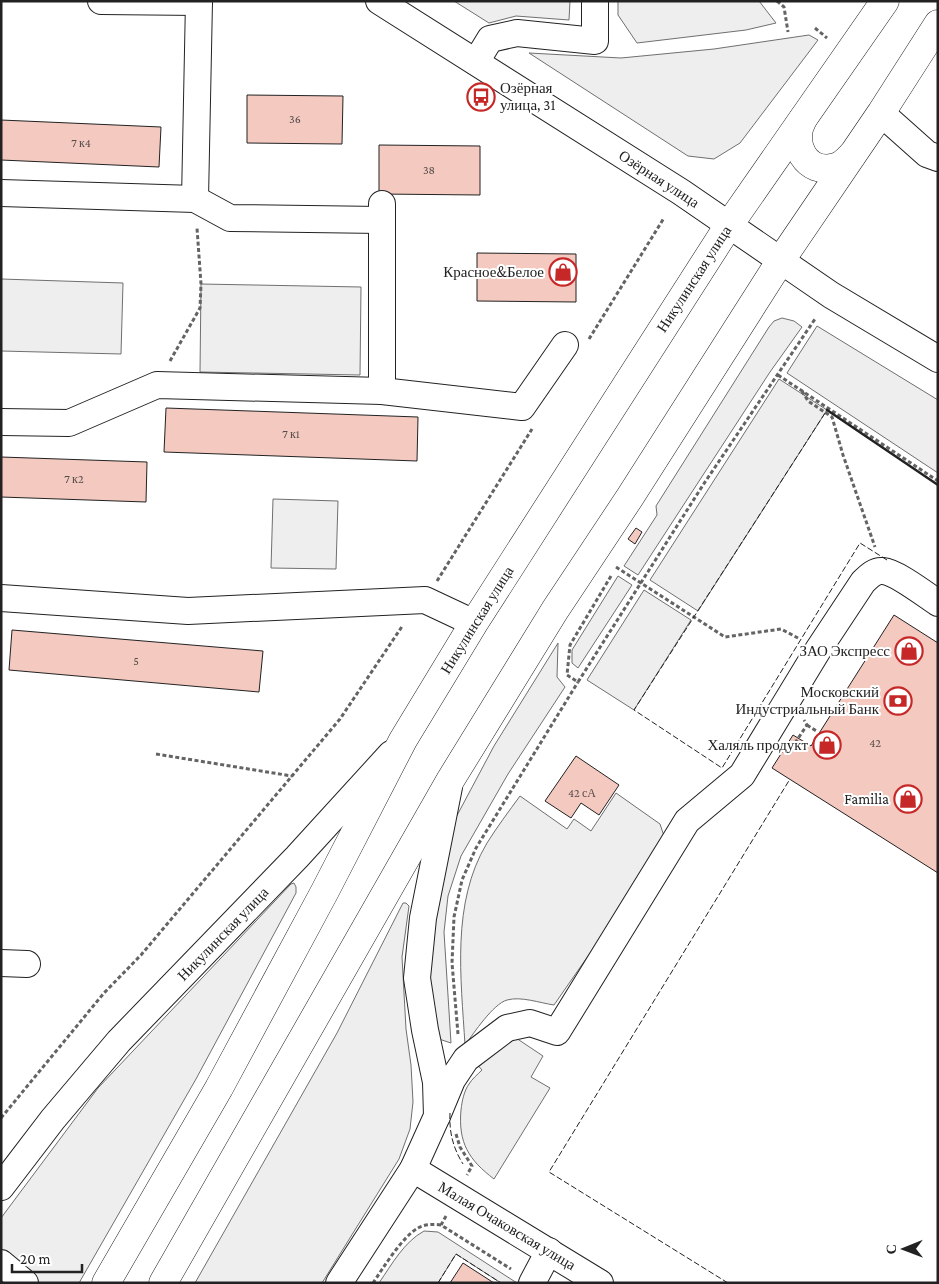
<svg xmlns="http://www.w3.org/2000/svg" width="939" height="1284" font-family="'Crimson Pro',serif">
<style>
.green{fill:#eee;stroke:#6f6f6f}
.building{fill:#f3c9c0;stroke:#222}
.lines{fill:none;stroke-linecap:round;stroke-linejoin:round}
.minor-casing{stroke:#222;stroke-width:28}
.major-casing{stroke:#222;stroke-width:29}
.path{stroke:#646464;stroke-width:3;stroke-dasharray:4 2.5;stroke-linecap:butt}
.minor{stroke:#fff;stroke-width:26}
.major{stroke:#fff;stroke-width:28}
.fence{stroke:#222;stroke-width:1;stroke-dasharray:6 2.5;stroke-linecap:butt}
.wall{stroke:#222;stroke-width:2.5}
.labels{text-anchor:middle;stroke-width:4;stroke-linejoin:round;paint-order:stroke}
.number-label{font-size:12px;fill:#564c4a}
.poi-label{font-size:15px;fill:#222;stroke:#fff;text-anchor:end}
.street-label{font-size:15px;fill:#222;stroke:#fff}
</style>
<rect width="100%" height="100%" fill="#fff"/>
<g class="green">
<path d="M 454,1 L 570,1 L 569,20 L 516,16 L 489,23 Z"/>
<path d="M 618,1 L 759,1 L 776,23 L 746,30 L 637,43 L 618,15 Z"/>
<path d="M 809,35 L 818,40 L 740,143 L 714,159 L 688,156 L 529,53 L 621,58 L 714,49 Z"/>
<path d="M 1,279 L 123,283 L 121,354 L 1,351 Z"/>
<path d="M 201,284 L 361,287 L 360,375 L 200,372 Z"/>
<path d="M 782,318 L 794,321 L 802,327 L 770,372 L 638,575 L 624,566 L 657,515 L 656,506 L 769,327 L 774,321 Z"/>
<path d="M 817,326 L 938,400 L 938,473 L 787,373 Z"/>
<path d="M 779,379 L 827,410 L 698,611 L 650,580 Z"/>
<path d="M 273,499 L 338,501 L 336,569 L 271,568 Z"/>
<path d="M 618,576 L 632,585 L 578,668 L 572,663 L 572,650 Z"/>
<path d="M 644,590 L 691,620 L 634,710 L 587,680 Z"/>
<path d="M 558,643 L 557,677 L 565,687 L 508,774 L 461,856 L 448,896 L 444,932 L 451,1043 L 436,1038 L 424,1015 L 437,853 L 494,746 Z"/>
<path d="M 616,793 L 660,824 L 664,836 L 663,848 L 554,1005 C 540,1003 521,996 507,1000 C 493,1004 474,1033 465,1045 C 461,978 451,903 487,843 C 497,827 509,811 520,796 L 567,829 L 574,819 L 591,831 Z"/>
<path d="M 294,883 L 296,887 L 296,893 L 196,1079 L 79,1283 L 40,1283 L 32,1274 L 1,1249 L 1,1218 L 98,1088 L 291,884 Z"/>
<path d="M 403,903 L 406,903 L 409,906 L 402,957 L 406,1029 L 411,1065 L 413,1102 L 410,1129 L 399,1159 L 322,1283 L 195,1283 L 337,1033 Z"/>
<path d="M 516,1038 L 543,1056 L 531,1077 L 550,1088 L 494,1179 C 469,1160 458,1143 461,1110 C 462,1101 464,1091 469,1084 C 472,1079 478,1074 482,1070 L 475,1062 Z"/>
<path d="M 424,1231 L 438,1232 L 517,1283 L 501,1283 L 456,1254 L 438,1283 L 379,1283 C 392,1264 404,1242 424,1231 Z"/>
</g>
<g class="building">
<path d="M 247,95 L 343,96 L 342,144 L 247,143 Z"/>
<path d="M 1,120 L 161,127 L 159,167 L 1,160 Z"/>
<path d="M 379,145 L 480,146 L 480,195 L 379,194 Z"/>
<path d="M 477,253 L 576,254 L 576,302 L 477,301 Z"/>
<path d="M 166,408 L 418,417 L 417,461 L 164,452 Z"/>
<path d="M 1,457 L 147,462 L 146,502 L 1,497 Z"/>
<path d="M 636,528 L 642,532 L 635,544 L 628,539 Z"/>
<path d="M 894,615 L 938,643 L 938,873 L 772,768 L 793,735 L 811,746 Z"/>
<path d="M 12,630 L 263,651 L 259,692 L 9,670 Z"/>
<path d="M 576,756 L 619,785 L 599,815 L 581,803 L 571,818 L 545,801 Z"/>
<path d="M 463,1263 L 494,1283 L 450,1283 Z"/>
</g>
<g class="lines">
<g class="minor-casing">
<g id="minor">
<path d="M 101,1 L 199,2"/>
<path d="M 379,1 L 681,192 L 831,295 L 938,359"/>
<path d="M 476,62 L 490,39 L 517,33 L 595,41 L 595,1"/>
<path d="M 881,113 L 927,154 L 938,158"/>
<path d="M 1,193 L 195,199 L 230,218 L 381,220"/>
<path d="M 195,199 L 199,1"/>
<path d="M 382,204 L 382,391 L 522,407 L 565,345"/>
<path d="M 1,422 L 69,423 L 157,385 L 382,391"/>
<path d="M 1,598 L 188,611 L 425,600 L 474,623"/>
<path d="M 1,963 L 27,964"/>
<path d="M 437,1116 L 452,1080 L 466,1059 L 507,1028 L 530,1023 L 557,1032 L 687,821 L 742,775 L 818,650 L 863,582 C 869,576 875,570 883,571 C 896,572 926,595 938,603"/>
<path d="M 413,1169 L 600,1283"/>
<path d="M 1,1187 L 53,1119 L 119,1041 L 297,857 L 391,754"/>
<path d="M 1,1263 L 25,1283"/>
<path d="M 339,1283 L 413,1169 L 437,1116 L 436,1082 L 425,1030 L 417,978 L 423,918 L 449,787"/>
<path d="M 532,1283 L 549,1251"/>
</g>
</g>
<g class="major-casing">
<g id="major">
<path d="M 803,119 C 789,143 806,176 836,167 C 843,165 848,159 852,155"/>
<path d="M 106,1283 L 219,1088 L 325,891 L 403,740 L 474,623 L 729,225 L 885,1"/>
<path d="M 163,1283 L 451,779 L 555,610 L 630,497 L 781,260 L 881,113 L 938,24"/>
</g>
</g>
<g class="path">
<path d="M 777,1 L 784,7 L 788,32"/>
<path d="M 815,28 L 827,38"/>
<path d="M 589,339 L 664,218"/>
<path d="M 170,361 L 200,308 L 201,284 L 197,228"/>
<path d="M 778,375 L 938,481"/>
<path d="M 802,391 L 808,401 L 832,417 L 843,455 L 875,547"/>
<path d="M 616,567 L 725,637 L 781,629 L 798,638"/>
<path d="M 611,576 L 570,645 L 567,675 L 578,682 L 703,485 L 815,319"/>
<path d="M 437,581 L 532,429"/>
<path d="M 807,725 L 818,732"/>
<path d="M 795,743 L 807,725 L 804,720"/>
<path d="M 156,754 L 292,776"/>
<path d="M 458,1034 L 452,963 L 454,917 L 462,880 L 476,848 L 578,682"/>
<path d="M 1,1118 L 104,993 L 141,955 L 340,719 L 403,625"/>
<path d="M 456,1134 L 460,1147 L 472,1166 L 467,1175"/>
<path d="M 446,1216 L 441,1225 L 511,1269"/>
<path d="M 373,1283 C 383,1268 403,1236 418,1228 C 425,1224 433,1224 441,1225"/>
</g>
<use href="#minor" class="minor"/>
<use href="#major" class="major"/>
<g class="fence">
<path d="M 887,560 L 860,543 L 722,768 L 634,710 L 827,410 L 938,485"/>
<path d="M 450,1113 C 449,1132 453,1148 463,1164"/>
<path d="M 438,1283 L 456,1254 L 501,1283"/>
<path d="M 728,1283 L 549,1172 L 790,779"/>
</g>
<path class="wall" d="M 827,410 L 938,485"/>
</g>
<defs>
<g id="bus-ring" transform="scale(1.4375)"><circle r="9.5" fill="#fff" stroke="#c62828" stroke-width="1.5"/><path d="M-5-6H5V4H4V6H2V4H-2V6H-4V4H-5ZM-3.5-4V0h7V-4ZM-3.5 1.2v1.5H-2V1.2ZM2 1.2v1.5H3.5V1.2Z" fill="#c62828"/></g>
<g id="shop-ring" transform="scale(1.4375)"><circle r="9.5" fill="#fff" stroke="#c62828" stroke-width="1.5"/><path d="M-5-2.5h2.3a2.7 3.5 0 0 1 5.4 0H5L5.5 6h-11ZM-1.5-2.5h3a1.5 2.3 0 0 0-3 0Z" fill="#c62828"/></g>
<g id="bank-ring" transform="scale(1.4375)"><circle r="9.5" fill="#fff" stroke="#c62828" stroke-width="1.5"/><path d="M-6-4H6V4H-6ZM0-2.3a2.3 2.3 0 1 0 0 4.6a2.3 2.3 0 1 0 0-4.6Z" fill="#c62828"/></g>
</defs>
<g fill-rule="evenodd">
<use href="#bus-ring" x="481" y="97"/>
<use href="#shop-ring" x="563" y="272"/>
<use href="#shop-ring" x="909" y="651"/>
<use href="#bank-ring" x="898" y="701"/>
<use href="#shop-ring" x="827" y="745"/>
<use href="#shop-ring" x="908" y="799"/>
</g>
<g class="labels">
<g class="number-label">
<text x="295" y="123">36</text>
<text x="81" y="147">7 к4</text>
<text x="429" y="174">38</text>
<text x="291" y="438">7 к1</text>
<text x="74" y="483">7 к2</text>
<text x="136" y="665">5</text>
<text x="875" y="747">42</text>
<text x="582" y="797">42 сА</text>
</g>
<g class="poi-label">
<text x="500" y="93" text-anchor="start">Озёрная<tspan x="500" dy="17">улица, 31</tspan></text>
<text x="544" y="277">Красное&amp;Белое</text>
<text x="890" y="656">ЗАО Экспресс</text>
<text x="879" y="697">Московский<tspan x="879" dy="17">Индустриальный Банк</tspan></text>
<text x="808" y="750">Халяль продукт</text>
<text x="889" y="804">Familia</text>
</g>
<g class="street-label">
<text transform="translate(659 179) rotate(33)" y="5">Озёрная улица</text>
<text transform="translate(694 279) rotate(-57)" y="5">Никулинская улица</text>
<text transform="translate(477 620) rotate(-58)" y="5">Никулинская улица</text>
<text transform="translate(223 934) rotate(-46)" y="5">Никулинская улица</text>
<text transform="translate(507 1226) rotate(31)" y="5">Малая Очаковская улица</text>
</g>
</g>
<rect width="939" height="1284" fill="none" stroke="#222222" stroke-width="5"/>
<g transform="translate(904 1249) rotate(269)" stroke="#ffffff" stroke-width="4" paint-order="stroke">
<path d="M0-4L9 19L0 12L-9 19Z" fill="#222222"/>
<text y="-8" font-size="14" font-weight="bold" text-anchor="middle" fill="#222222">С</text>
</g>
<path d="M12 1264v8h70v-8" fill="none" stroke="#222222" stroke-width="2.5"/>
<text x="20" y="1264" font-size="15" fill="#222222" stroke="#ffffff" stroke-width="4" paint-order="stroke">20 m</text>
</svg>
